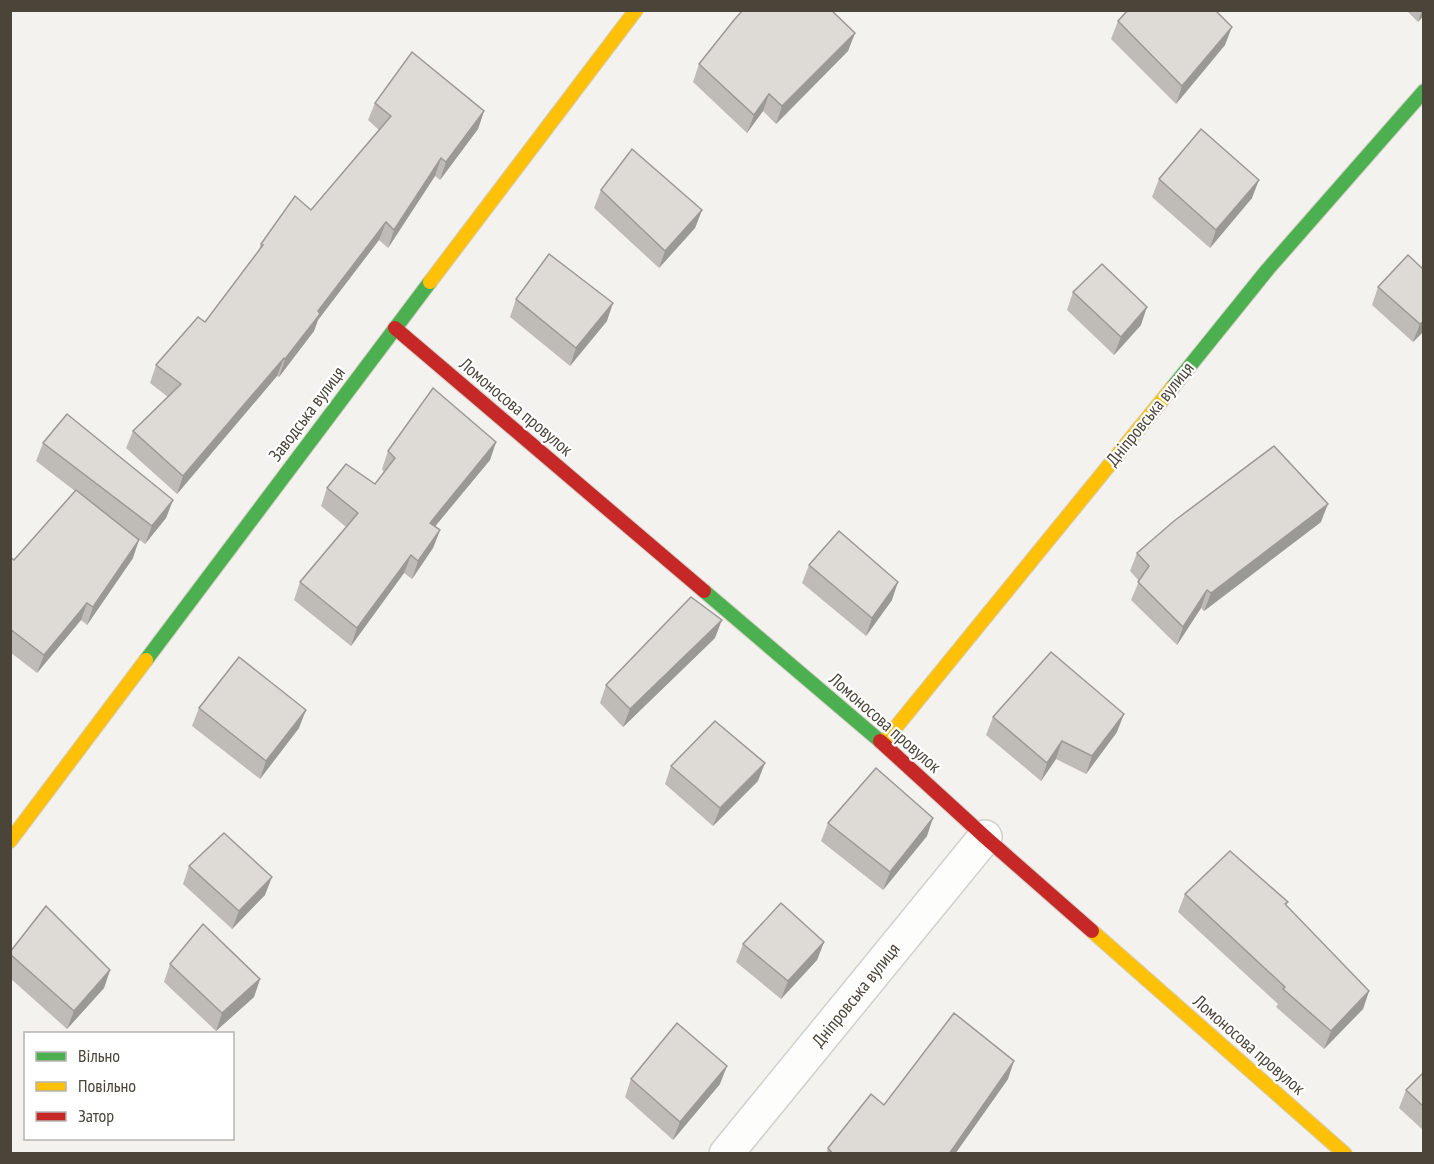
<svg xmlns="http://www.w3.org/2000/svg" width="1434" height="1164" font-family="'PT Sans Narrow',sans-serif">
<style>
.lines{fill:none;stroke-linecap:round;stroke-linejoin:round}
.street-casing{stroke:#d2d0cb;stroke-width:36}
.fast-casing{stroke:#d3cfc5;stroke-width:16}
.slow-casing{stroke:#d3cfc5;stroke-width:16}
.jam-casing{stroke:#d3cfc5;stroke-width:16}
.street{stroke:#fdfdfc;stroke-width:33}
.fast{stroke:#4caf50;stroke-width:14}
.slow{stroke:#ffc107;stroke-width:14}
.jam{stroke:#c62828;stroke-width:14}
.wall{fill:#bfbcb8}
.shaded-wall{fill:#9b9996}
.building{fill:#dedbd6;stroke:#9b9996;stroke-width:1.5}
.labels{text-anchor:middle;stroke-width:4.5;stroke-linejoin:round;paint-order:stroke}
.street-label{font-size:18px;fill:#4b4439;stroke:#fff}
</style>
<rect width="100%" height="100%" fill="#f4f2ee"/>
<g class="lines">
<g class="street-casing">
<path id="street" d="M 726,1154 L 985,837"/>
</g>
<g class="fast-casing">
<g id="fast">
<path d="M 1172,388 L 1268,269 L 1424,91"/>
<path d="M 704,591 L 880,741"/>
<path d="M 146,660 L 430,282"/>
</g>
</g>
<g class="slow-casing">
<g id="slow">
<path d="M 430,282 L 636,10"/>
<path d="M 883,743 L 1172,388"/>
<path d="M 10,841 L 146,660"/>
<path d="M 1092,931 L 1345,1154"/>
</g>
</g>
<g class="jam-casing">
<g id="jam">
<path d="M 395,328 L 704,591"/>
<path d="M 880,741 L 985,837 L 1092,931"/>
</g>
</g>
<use href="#street" class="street"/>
<use href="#fast" class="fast"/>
<use href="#slow" class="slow"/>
<use href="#jam" class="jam"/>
</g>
<g class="wall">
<path d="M 1406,10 L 1424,10 L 1424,15 L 1418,22 Z"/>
<path d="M 1118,21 L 1225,45 L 1176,104 L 1111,39 Z"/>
<path d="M 855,33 L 848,51 L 776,124 L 763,111 L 747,133 L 693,82 L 699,64 Z"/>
<path d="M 375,103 L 484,111 L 478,129 L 440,180 L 435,176 L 388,248 L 379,240 L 318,320 L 314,331 L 279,377 L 277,376 L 177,494 L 126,448 L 133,431 L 168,397 L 150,383 L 156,365 L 205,322 L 258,252 L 261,244 L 311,210 L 379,130 L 368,120 Z"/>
<path d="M 1159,179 L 1252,198 L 1210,248 L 1152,197 Z"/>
<path d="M 601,190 L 702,210 L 695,228 L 659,268 L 594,208 Z"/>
<path d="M 1424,270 L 1424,331 L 1413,342 L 1372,305 L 1378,287 Z"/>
<path d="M 1073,292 L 1141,325 L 1114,355 L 1067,310 Z"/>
<path d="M 516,299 L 607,321 L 570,366 L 510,317 Z"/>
<path d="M 496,442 L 490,460 L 435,526 L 440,530 L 433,548 L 412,579 L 404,573 L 351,646 L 294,600 L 300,582 L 346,527 L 321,506 L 327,488 L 375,484 L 384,472 L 382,469 L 388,451 Z"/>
<path d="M 43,443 L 173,500 L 166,518 L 145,544 L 120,525 L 133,558 L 87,625 L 81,620 L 37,673 L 10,652 L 10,557 L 14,560 L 75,491 L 36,461 Z"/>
<path d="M 1321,522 L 1204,611 L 1201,608 L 1177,645 L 1131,600 L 1139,581 L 1130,571 L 1137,553 Z"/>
<path d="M 809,565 L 892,600 L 866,636 L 802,583 Z"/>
<path d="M 715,638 L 623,727 L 600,703 L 606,685 Z"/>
<path d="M 199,708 L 299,728 L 260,779 L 192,726 Z"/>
<path d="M 993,717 L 1117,732 L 1086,774 L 1056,759 L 1041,781 L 986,735 Z"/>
<path d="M 671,766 L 758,781 L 713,826 L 665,784 Z"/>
<path d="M 828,823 L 927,836 L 883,890 L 821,841 Z"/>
<path d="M 189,866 L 265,895 L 232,929 L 183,884 Z"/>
<path d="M 1185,894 L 1288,902 L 1286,906 L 1369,991 L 1363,1009 L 1324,1049 L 1276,1007 L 1278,1004 L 1178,912 Z"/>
<path d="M 824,942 L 817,960 L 781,999 L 736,962 L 743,944 Z"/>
<path d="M 10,952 L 110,970 L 104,988 L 67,1029 L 10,978 Z"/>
<path d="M 170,964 L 260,979 L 254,997 L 216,1031 L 164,982 Z"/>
<path d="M 1424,1072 L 1424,1131 L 1399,1108 L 1406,1090 Z"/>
<path d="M 631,1079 L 720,1084 L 673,1140 L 625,1097 Z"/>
<path d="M 1008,1079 L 955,1154 L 826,1154 L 828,1148 L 884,1105 Z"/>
</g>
<g class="shaded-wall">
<path d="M 1422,10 L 1424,10 L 1424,15 L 1418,22 Z"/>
<path d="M 1232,27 L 1225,45 L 1176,104 L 1182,86 Z"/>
<path d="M 855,33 L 848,51 L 776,124 L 782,106 Z"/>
<path d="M 769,94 L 763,111 L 747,133 L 754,115 Z"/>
<path d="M 484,111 L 478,129 L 440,180 L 446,162 Z"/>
<path d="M 441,158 L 435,176 L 388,248 L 394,230 Z"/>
<path d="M 1259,180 L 1252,198 L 1210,248 L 1216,230 Z"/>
<path d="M 702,210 L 695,228 L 659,268 L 665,251 Z"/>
<path d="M 386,222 L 379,240 L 318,320 L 314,331 L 279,377 L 285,359 L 318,311 Z"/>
<path d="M 613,303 L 607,321 L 570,366 L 576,348 Z"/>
<path d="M 1147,307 L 1141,325 L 1114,355 L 1121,337 Z"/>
<path d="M 1424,321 L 1424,331 L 1413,342 L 1420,324 Z"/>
<path d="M 284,358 L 277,376 L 177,494 L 183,476 Z"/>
<path d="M 496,442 L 490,460 L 423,541 L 430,523 Z"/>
<path d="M 173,500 L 166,518 L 145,544 L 152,526 Z"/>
<path d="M 1328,504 L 1321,522 L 1204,611 L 1211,593 Z"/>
<path d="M 440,530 L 433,548 L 412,579 L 418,561 Z"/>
<path d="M 139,540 L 133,558 L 87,625 L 93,607 Z"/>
<path d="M 411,555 L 404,573 L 351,646 L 357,628 Z"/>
<path d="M 898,582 L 892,600 L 866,636 L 872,618 Z"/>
<path d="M 1207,590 L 1201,608 L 1177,645 L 1183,627 Z"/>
<path d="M 87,603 L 81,620 L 37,673 L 44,655 Z"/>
<path d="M 722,620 L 715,638 L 623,727 L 630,709 Z"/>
<path d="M 306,710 L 299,728 L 260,779 L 266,761 Z"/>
<path d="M 1124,714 L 1117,732 L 1086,774 L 1092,756 Z"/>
<path d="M 1062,741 L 1056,759 L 1041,781 L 1047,763 Z"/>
<path d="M 765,763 L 758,781 L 713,826 L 720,808 Z"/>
<path d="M 933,818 L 927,836 L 883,890 L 890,872 Z"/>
<path d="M 272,877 L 265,895 L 232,929 L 239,911 Z"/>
<path d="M 824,942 L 817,960 L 781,999 L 788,981 Z"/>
<path d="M 110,970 L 104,988 L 67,1029 L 74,1011 Z"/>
<path d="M 260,979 L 254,997 L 216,1031 L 222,1013 Z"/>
<path d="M 1369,991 L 1363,1009 L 1324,1049 L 1331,1031 Z"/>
<path d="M 1014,1061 L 1008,1079 L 955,1154 L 949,1154 Z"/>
<path d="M 727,1066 L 720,1084 L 673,1140 L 680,1122 Z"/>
</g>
<g class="building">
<path d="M 743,10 L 831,10 L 855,33 L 782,106 L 769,94 L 754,115 L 699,64 L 734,20 Z"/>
<path d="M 1128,10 L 1215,10 L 1232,27 L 1182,86 L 1118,21 Z"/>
<path d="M 412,52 L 484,111 L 446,162 L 441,158 L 394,230 L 386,222 L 318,311 L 320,314 L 285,359 L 284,358 L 183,476 L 133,431 L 181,384 L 156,365 L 198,317 L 205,322 L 263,245 L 261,244 L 295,196 L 311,210 L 391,116 L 375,103 Z"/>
<path d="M 1201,129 L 1259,180 L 1216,230 L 1159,179 Z"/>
<path d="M 632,149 L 702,210 L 665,251 L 601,190 Z"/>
<path d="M 549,254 L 613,303 L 576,348 L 516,299 Z"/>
<path d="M 1408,255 L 1424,270 L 1424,321 L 1420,324 L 1378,287 Z"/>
<path d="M 1102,264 L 1147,307 L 1121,337 L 1073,292 Z"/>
<path d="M 433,388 L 496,442 L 430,523 L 440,530 L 418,561 L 411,555 L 357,628 L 300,582 L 358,513 L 327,488 L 346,464 L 375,484 L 395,458 L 388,451 Z"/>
<path d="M 67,414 L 173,500 L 152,526 L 43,443 Z"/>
<path d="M 1274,446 L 1328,504 L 1211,593 L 1207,590 L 1183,627 L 1138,582 L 1149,566 L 1137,553 L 1174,521 Z"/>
<path d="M 76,490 L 139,540 L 93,607 L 87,603 L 44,655 L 10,629 L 10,557 L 14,560 Z"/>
<path d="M 839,531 L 898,582 L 872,618 L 809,565 Z"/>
<path d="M 691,597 L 722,620 L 630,709 L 606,685 Z"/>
<path d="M 1051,652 L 1124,714 L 1092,756 L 1062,741 L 1047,763 L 993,717 Z"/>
<path d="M 239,657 L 306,710 L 266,761 L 199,708 Z"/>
<path d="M 715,721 L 765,763 L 720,808 L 671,766 Z"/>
<path d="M 876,768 L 933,818 L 890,872 L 828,823 Z"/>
<path d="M 224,833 L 272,877 L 239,911 L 189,866 Z"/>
<path d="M 1230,851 L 1288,902 L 1285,904 L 1369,991 L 1331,1031 L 1283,989 L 1285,987 L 1185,894 Z"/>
<path d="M 781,903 L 824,942 L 788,981 L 743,944 Z"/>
<path d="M 46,906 L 110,970 L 74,1011 L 10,954 L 10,952 Z"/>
<path d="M 203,924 L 260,979 L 222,1013 L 170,964 Z"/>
<path d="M 954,1013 L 1014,1061 L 949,1154 L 833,1154 L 828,1148 L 871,1094 L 884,1105 Z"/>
<path d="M 677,1023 L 727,1066 L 680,1122 L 631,1079 Z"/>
<path d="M 1424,1072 L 1424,1107 L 1406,1090 Z"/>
</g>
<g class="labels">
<g class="street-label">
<text transform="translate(516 407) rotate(40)" y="6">Ломоносова провулок</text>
<text transform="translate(307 414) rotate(-53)" y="6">Заводська вулиця</text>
<text transform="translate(1150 414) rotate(-51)" y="6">Дніпровська вулиця</text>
<text transform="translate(885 723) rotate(41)" y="6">Ломоносова провулок</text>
<text transform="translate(856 995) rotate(-51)" y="6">Дніпровська вулиця</text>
<text transform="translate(1249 1045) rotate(41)" y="6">Ломоносова провулок</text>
</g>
</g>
<rect width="1434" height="1164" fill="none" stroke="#4b4439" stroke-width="24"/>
<rect x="24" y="1032" width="210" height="108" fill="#ffffff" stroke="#b7b4b0" stroke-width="1.5"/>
<rect x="36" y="1052" width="30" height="9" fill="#4caf50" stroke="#b7b4b0" stroke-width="1.5"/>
<text x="78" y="1062" font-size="18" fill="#4b4439">Вільно</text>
<rect x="36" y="1082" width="30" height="9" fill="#ffc107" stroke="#b7b4b0" stroke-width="1.5"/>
<text x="78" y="1092" font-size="18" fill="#4b4439">Повільно</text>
<rect x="36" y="1112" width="30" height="9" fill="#c62828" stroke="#b7b4b0" stroke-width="1.5"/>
<text x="78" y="1122" font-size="18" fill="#4b4439">Затор</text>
</svg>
